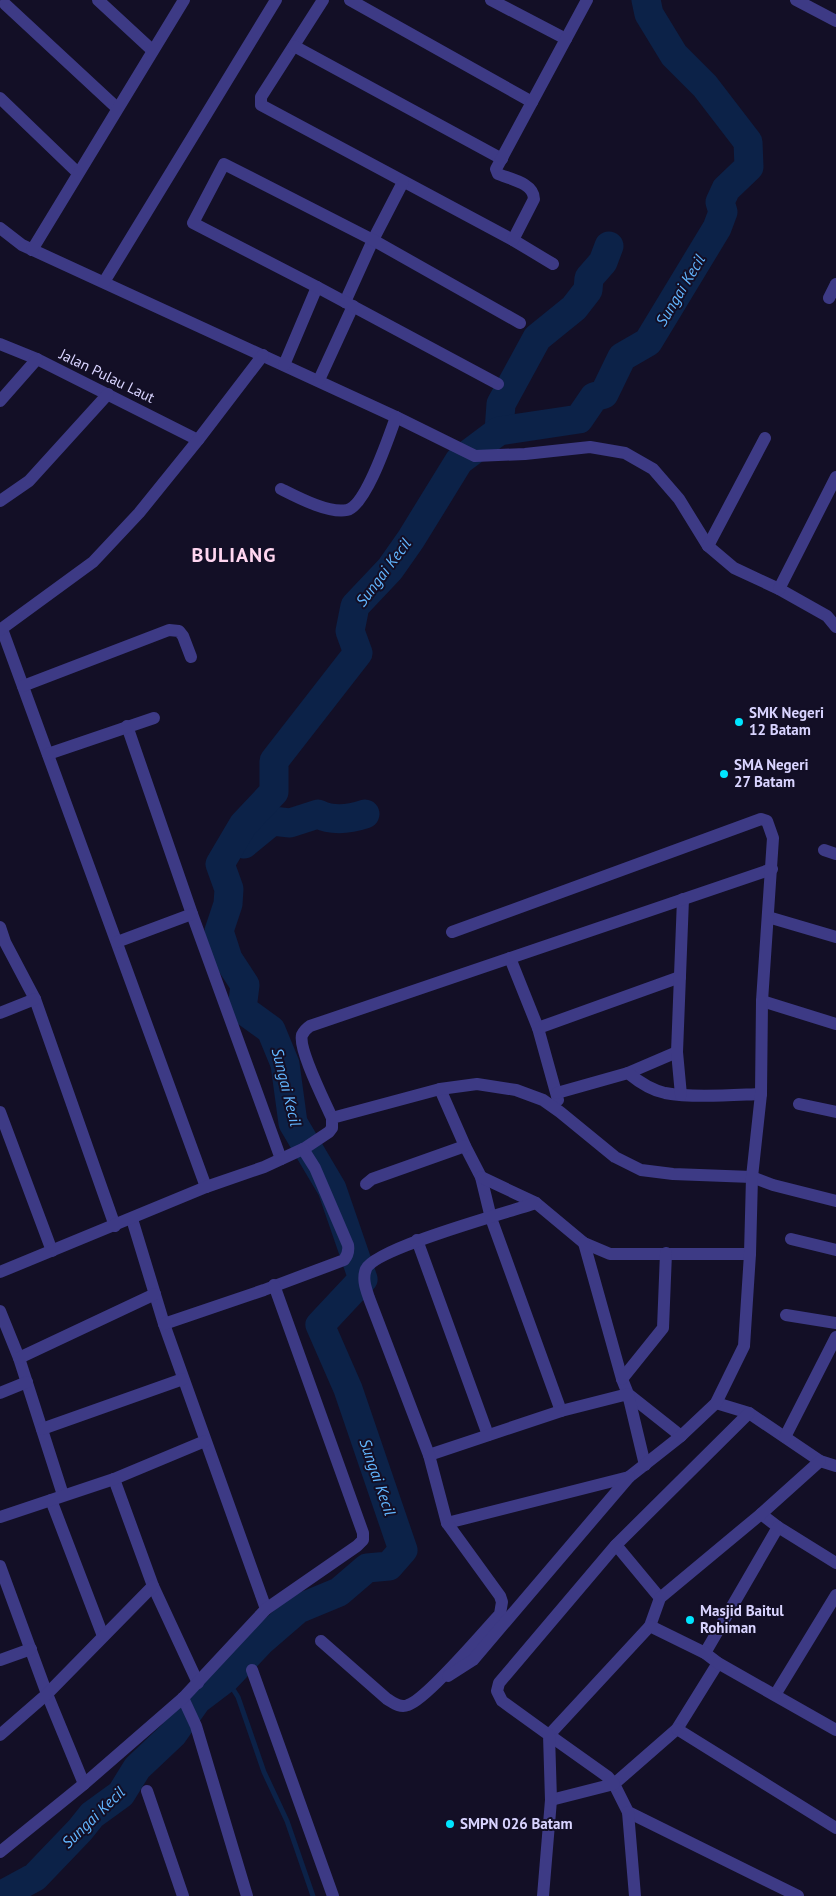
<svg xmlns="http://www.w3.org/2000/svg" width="836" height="1896" font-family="'PT Sans',sans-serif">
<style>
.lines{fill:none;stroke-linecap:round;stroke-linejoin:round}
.stream{stroke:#0c2248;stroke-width:5}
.river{stroke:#0c2248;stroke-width:29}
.minor{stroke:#3d3a85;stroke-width:12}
.poi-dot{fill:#00e5ff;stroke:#130f26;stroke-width:2}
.labels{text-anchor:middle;stroke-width:4;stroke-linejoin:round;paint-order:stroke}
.street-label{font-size:15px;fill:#d9d4ff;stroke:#130f26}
.poi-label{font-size:15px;font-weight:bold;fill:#d9d4ff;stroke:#130f26;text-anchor:start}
.water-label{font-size:16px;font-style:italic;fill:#62b6ff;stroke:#130f26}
.district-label{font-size:20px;font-weight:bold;letter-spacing:1px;fill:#ffd6f0;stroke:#130f26}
</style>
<rect width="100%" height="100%" fill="#130f26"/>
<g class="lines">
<path class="stream" d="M 226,1678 L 238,1697 L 264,1772 L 287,1821 L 313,1896"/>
<g class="river">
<path d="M 499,431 L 501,404 L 537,338 L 574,308 L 588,290 L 589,278 L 603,262 L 609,246"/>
<path d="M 244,844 L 272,821 L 290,823 L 318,814 C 332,821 350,819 365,814"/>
<path d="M 0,1896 L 35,1877 L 80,1830 L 92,1815 L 121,1794 L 137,1768 L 173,1734 L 197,1700 L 226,1678 L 261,1641 L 298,1609 L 339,1592 L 367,1568 L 389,1566 L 403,1550 L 348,1389 L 320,1325 L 363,1279 L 332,1189 L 293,1123 L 285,1064 L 271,1030 L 242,1009 L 245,985 L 228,959 L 219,931 L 228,904 L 229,889 L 220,864 L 243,825 L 274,792 L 274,761 L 358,653 L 350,631 L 355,606 L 390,569 L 411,539 L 459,461 L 499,431 L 579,419 L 594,397 L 604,394 L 622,357 L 648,342 L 717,228 L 723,212 L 720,202 L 726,189 L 749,167 L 748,142 L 705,86 L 674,55 L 649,14 L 646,0"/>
</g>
<g class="minor">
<path d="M 98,0 L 152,50"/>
<path d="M 323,0 L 261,97 L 261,105 L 513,240 L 553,264"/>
<path d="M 350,0 L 532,102"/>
<path d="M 491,0 L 566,39"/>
<path d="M 796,0 L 836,21"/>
<path d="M 5,4 L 117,108"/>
<path d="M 294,46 L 502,159"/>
<path d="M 0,98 L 78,173"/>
<path d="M 0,228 L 22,245 L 396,417 L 475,456 L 525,454 L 590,447 L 625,453 L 653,469 L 679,499 L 708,546 L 734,568 L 779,589 L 827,616 L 836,627"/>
<path d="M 513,240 L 534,199 C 534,183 510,179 498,174 L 496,169 L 587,0"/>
<path d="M 32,250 L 184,0"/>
<path d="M 104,282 L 276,0"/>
<path d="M 829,298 L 836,284"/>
<path d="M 345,302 L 373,240 L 403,182"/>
<path d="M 0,344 L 37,359 L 198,440"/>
<path d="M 284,365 L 317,287"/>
<path d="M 319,380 L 353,306"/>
<path d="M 498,384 L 317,287 L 193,223 L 224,164 L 373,240 L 520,323"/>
<path d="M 0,401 L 37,359"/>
<path d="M 281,489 C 297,497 329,514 347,510 C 366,506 389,436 396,417"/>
<path d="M 0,501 L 29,481 L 108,394"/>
<path d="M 708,546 L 765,438"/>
<path d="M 779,589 L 836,477"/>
<path d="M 2,629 L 206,1187"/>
<path d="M 0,630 L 93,562 L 139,513 L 198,440 L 263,355"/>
<path d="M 23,686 L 169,630 L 179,631 L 183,636 L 191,657"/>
<path d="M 127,726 L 192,914 L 281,1159"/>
<path d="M 48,754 L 154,718"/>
<path d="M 824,850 L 836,854"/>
<path d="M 768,917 L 836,937"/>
<path d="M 0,927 L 5,942 L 35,999 L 115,1226"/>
<path d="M 117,942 L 192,914"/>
<path d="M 510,958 L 538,1028 L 558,1100"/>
<path d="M 762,1001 L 836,1024"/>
<path d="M 0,1013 L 35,999"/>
<path d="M 538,1028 L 680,977"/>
<path d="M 628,1073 L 677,1052"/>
<path d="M 440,1089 L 465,1146 L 481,1177 L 491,1218 L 561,1411"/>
<path d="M 557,1093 L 628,1073 C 639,1082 651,1090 665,1093 C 692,1098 733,1095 761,1094"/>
<path d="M 681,1095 L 677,1052 L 683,899"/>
<path d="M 799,1104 L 836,1112"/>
<path d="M 0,1112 L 52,1251"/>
<path d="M 332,1118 C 325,1102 298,1049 302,1035 C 304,1031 307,1028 310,1026 L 772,869"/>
<path d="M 481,1177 L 536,1203 L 584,1243 L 610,1254 L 750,1254"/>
<path d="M 366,1184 L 372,1179 L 465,1146"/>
<path d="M 132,1219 L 164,1324 L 266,1609"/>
<path d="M 791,1239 L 836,1250"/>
<path d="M 417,1240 L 488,1435"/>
<path d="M 584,1243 L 622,1379 L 628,1394 L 681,1436"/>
<path d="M 0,1272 L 206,1187 L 264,1167 L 305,1148 L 329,1132 L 332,1128 L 332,1118 L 440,1089 L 477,1084 L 516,1090 L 543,1100 L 560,1112 L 615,1157 L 641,1170 L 673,1174 L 752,1177 L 773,1185 L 836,1201"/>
<path d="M 0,1311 L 19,1358 L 63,1495"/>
<path d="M 786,1315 L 836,1323"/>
<path d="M 164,1324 L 264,1290 L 344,1260 C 348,1255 349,1251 348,1245 L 315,1168 L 303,1149"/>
<path d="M 19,1358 L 155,1294"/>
<path d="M 622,1379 L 663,1328 L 666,1253"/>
<path d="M 0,1393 L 27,1382"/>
<path d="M 716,1403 L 749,1413 L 820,1461 L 836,1466"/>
<path d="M 42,1429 L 183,1379"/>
<path d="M 785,1437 L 836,1337"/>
<path d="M 429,1455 L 561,1411 L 628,1394 L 645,1465"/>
<path d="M 114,1479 L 153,1586 L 198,1683"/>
<path d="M 51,1500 L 103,1636"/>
<path d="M 761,1514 L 778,1527 L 836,1563"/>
<path d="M 0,1517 L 114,1479 L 205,1441"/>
<path d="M 447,1523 L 629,1477 L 681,1436 L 716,1403 L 744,1346 L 750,1254 L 752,1177 L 761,1094 L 762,1001 L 773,838 L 767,821 L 761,819 L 452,932"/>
<path d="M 616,1545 L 660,1598"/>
<path d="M 0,1566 L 47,1694 L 84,1784"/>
<path d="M 650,1626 L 660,1598 L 761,1514 L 820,1461"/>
<path d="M 321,1641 L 387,1699 C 394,1703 400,1708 408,1705 C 427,1699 483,1632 500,1614 L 502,1602 L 500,1596 L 447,1523 L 429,1455 L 369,1298 C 366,1289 362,1279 366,1269 C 375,1248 509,1212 536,1203"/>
<path d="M 705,1653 L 778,1527"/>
<path d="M 0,1660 L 31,1649"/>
<path d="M 718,1663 L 677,1729 L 614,1784 L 628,1812 L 798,1896"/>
<path d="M 252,1670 L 333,1896"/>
<path d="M 448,1676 L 473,1660 L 629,1477"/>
<path d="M 775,1695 L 836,1595"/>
<path d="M 183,1698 L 196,1726 L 247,1896"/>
<path d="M 677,1729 L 836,1828"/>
<path d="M 0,1735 L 47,1694 L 153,1586"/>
<path d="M 147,1791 L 183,1896"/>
<path d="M 551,1800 L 614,1784 L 608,1777 L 549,1735 L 650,1626 L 705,1653 L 718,1663 L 836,1730"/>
<path d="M 628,1812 L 635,1896"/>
<path d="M 0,1852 L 84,1784 L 183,1698 L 266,1609 L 357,1546 L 363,1540 L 363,1533 L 274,1285"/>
<path d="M 543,1896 L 551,1800 L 549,1735 L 502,1701 L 497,1691 L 499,1683 L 616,1545 L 749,1413"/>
</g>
</g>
<g class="poi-dot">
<circle cx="739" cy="722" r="5"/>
<circle cx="724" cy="774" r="5"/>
<circle cx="690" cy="1620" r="5"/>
<circle cx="450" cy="1824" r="5"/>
</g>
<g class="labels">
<g class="street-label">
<text transform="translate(107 376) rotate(26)" y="5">Jalan Pulau Laut</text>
</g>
<g class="poi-label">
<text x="749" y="718">SMK Negeri<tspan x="749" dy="17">12 Batam</tspan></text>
<text x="734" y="770">SMA Negeri<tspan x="734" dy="17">27 Batam</tspan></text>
<text x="700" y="1616">Masjid Baitul<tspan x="700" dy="17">Rohiman</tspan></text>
<text x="460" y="1829">SMPN 026 Batam</text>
</g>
<g class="water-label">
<text transform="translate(680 290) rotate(-59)" y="6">Sungai Kecil</text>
<text transform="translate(383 572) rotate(-53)" y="6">Sungai Kecil</text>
<text transform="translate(287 1087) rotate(76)" y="6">Sungai Kecil</text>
<text transform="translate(378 1477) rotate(71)" y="6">Sungai Kecil</text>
<text transform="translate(93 1817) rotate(-44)" y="6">Sungai Kecil</text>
</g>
<g class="district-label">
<text x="234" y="562">BULIANG</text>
</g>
</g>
</svg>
